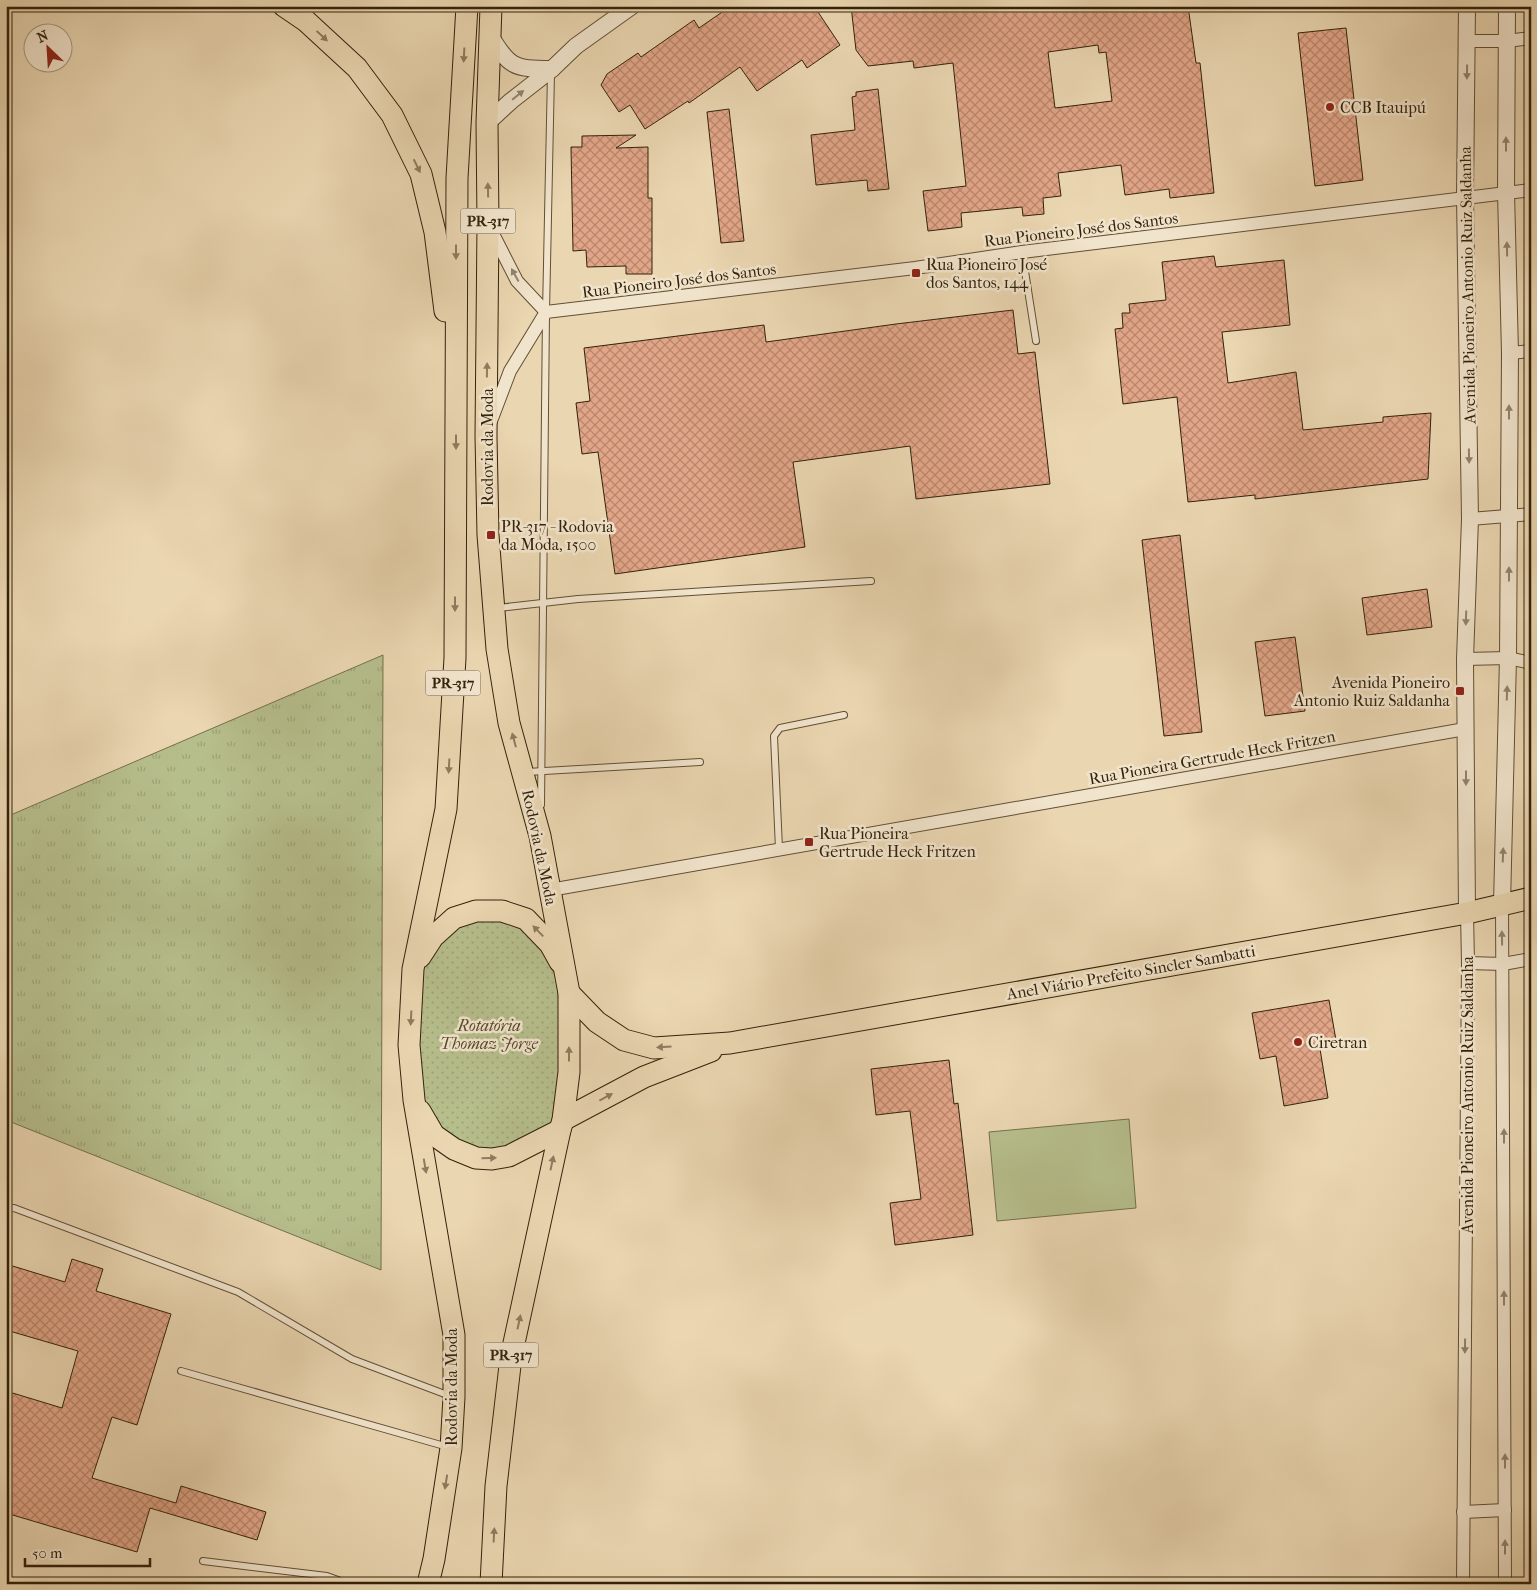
<svg xmlns="http://www.w3.org/2000/svg" width="1537" height="1590" font-family="'IM FELL French Canon',serif">
<style>
.grass{fill:url(#grass-tufts);stroke:#74704c}
.park{fill:url(#park-dots);stroke:#74704c}
.pitch{fill:#b6be8c;stroke:#74704c}
.building{fill:url(#building-cross-hatch);stroke:#33220b;fill-rule:evenodd}
.lines{fill:none;stroke-linecap:round;stroke-linejoin:round}
.service-casing{stroke:#614f34;stroke-width:8}
.minor-casing{stroke:#614f34;stroke-width:14}
.tertiary-casing{stroke:#614f34;stroke-width:18}
.trunk-casing{stroke:#33220b;stroke-width:23}
.service{stroke:#f1e4cc;stroke-width:6}
.minor{stroke:#f1e4cc;stroke-width:12}
.tertiary{stroke:#f1e4cc;stroke-width:16}
.trunk{stroke:#ead6b1;stroke-width:21}
.oneway{fill:#8e7c5e}
.oneway2{fill:#92836c}
.poi-dot{fill:#8f2418;stroke:#f1e4cc;stroke-width:2}
.labels{text-anchor:middle;stroke-width:5;stroke-linejoin:round;paint-order:stroke}
.shield{fill:#f1e4cc;stroke:#6c5c45;stroke-width:1}
.shield-label{font-size:15px;font-weight:bold;fill:#33220b}
.poi-label{font-size:16px;fill:#33220b;stroke:#f1e4cc;text-anchor:start}
.street-label{font-size:16px;fill:#33220b;stroke:#f1e4cc}
.park-label{font-size:16px;font-style:italic;fill:#54492b;stroke:#f1e4cc}
</style>
<defs>
<pattern id="grass-tufts" width="24" height="20" patternUnits="userSpaceOnUse" patternTransform="scale(1.25)"><rect width="24" height="20" fill="#b6be8c"/><path d="M3 7l-1-3M5 7V3M7 7l1-3M15 17l-1-3M17 17v-4M19 17l1-3" fill="none" stroke="#9da377"/></pattern>
<pattern id="park-dots" width="8" height="8" patternUnits="userSpaceOnUse" patternTransform="scale(1.25)"><rect width="8" height="8" fill="#b6be8c"/><path d="M2 2h.1M6 6h.1" fill="none" stroke="#9da377" stroke-width="1.8" stroke-linecap="round"/></pattern>
<pattern id="building-cross-hatch" width="8" height="8" patternUnits="userSpaceOnUse" patternTransform="scale(1.25)"><rect width="8" height="8" fill="#e2a587"/><path d="M0 0l8 8M0 8l8-8" fill="none" stroke="#b8866d"/></pattern>
</defs>
<rect width="100%" height="100%" fill="#ead6b1"/>
<filter id="stains"><feTurbulence type="fractalNoise" baseFrequency=".004" numOctaves="4"/><feColorMatrix values="0 0 0 0 .2 0 0 0 0 .09 0 0 0 0 .02 0 0 0 .5 -.17"/></filter>
<radialGradient id="worn" r=".72"><stop offset=".6" stop-color="#630" stop-opacity="0"/><stop offset="1" stop-color="#630" stop-opacity=".3"/></radialGradient>
<path class="grass" d="M 383,655 L 381,1270 L 6,1120 L 6,817 Z"/>
<path class="park" d="M 502,911 L 565,971 L 563,1120 L 523,1149 L 454,1149 L 414,1100 L 413,969 L 433,937 Z"/>
<path class="pitch" d="M 1129,1119 L 1136,1208 L 997,1221 L 989,1132 Z"/>
<g class="building">
<path d="M 731,6 L 814,6 L 840,45 L 807,68 L 802,60 L 757,91 L 740,67 L 689,103 L 688,101 L 645,129 L 630,105 L 619,112 L 601,85 L 607,74 L 638,53 L 641,57 L 694,20 L 699,28 Z"/>
<path d="M 851,6 L 1188,6 L 1196,63 L 1200,63 L 1214,193 L 1170,198 L 1169,189 L 1125,195 L 1121,165 L 1058,173 L 1061,196 L 1043,198 L 1044,214 L 1023,216 L 1022,207 L 961,213 L 962,227 L 928,231 L 923,191 L 966,186 L 953,63 L 914,68 L 913,61 L 868,66 L 856,50 ZM 1098,45 L 1099,53 L 1106,52 L 1112,101 L 1055,108 L 1048,52 Z"/>
<path d="M 1346,28 L 1363,180 L 1315,186 L 1298,33 Z"/>
<path d="M 878,89 L 889,189 L 868,191 L 867,180 L 816,185 L 811,135 L 855,130 L 852,97 L 856,96 L 856,92 Z"/>
<path d="M 729,109 L 744,241 L 721,243 L 707,112 Z"/>
<path d="M 636,135 L 616,148 L 648,147 L 648,198 L 652,198 L 652,274 L 626,274 L 626,266 L 587,267 L 586,250 L 573,251 L 571,147 L 582,147 L 582,136 Z"/>
<path d="M 1214,256 L 1216,267 L 1284,260 L 1290,325 L 1222,332 L 1228,383 L 1296,372 L 1303,430 L 1383,422 L 1383,417 L 1431,413 L 1428,479 L 1255,499 L 1255,495 L 1188,502 L 1177,397 L 1123,404 L 1115,329 L 1123,328 L 1122,313 L 1130,313 L 1129,304 L 1166,300 L 1162,262 Z"/>
<path d="M 1013,310 L 1018,354 L 1035,352 L 1050,484 L 916,499 L 910,446 L 793,462 L 805,547 L 615,574 L 598,452 L 582,454 L 576,403 L 590,401 L 584,348 L 764,325 L 766,342 L 896,324 Z"/>
<path d="M 1180,535 L 1202,732 L 1164,736 L 1142,540 Z"/>
<path d="M 1427,589 L 1432,627 L 1367,635 L 1362,598 Z"/>
<path d="M 1295,637 L 1305,711 L 1265,716 L 1255,642 Z"/>
<path d="M 1329,1000 L 1337,1046 L 1320,1049 L 1328,1098 L 1284,1106 L 1276,1056 L 1260,1059 L 1252,1013 Z"/>
<path d="M 949,1060 L 954,1104 L 958,1103 L 973,1235 L 895,1245 L 890,1203 L 921,1199 L 910,1111 L 876,1115 L 871,1069 Z"/>
<path d="M 72,1259 L 103,1269 L 96,1291 L 171,1314 L 137,1425 L 112,1417 L 92,1478 L 176,1503 L 181,1486 L 266,1512 L 257,1540 L 150,1508 L 137,1552 L 6,1513 L 6,1391 L 62,1408 L 78,1351 L 6,1330 L 6,1264 L 65,1282 Z"/>
</g>
<g class="lines">
<g class="service-casing">
<g id="service">
<path d="M 1022,252 L 1036,341"/>
<path d="M 498,608 L 578,599 L 871,581"/>
<path d="M 527,772 L 700,762"/>
<path d="M 541,805 L 546,312 L 551,73"/>
<path d="M 779,849 L 774,736 L 780,728 L 844,715"/>
<path d="M 6,1209 L 14,1208 L 238,1292 L 352,1359 L 450,1396"/>
<path d="M 181,1371 L 448,1447"/>
<path d="M 203,1561 L 327,1576 L 338,1580 L 340,1584"/>
</g>
</g>
<g class="minor-casing">
<g id="minor">
<path d="M 1467,41 L 1507,41 L 1531,38"/>
<path d="M 491,230 L 517,281 L 546,312"/>
<path d="M 1510,353 L 1531,351"/>
<path d="M 491,421 L 510,371 L 546,312 L 915,268 L 1022,252 L 1531,190"/>
<path d="M 1470,519 L 1531,514"/>
<path d="M 1465,659 L 1508,658 L 1531,663"/>
<path d="M 550,890 L 1465,729"/>
<path d="M 1502,904 L 1505,1584"/>
<path d="M 1468,963 L 1503,964 L 1531,959"/>
<path d="M 1463,1512 L 1505,1510"/>
<path d="M 1463,1584 L 1468,963 L 1467,913"/>
</g>
</g>
<g class="tertiary-casing">
<g id="tertiary">
<path d="M 489,34 C 510,67 512,69 552,69"/>
<path d="M 487,123 L 511,101 L 552,69 L 576,46 L 632,6"/>
<path d="M 1502,904 L 1508,658 L 1510,353 L 1506,192 L 1507,6"/>
<path d="M 1467,913 L 1465,659 L 1470,519 L 1465,197 L 1467,6"/>
</g>
</g>
<g class="trunk-casing">
<g id="trunk">
<path d="M 284,6 L 306,21 L 357,68 L 392,115 L 421,174 L 435,232 L 445,311"/>
<path d="M 491,6 L 487,123 L 488,224 L 486,436 L 488,535 L 497,649 L 509,723 L 540,836 L 569,993 L 569,1072 L 563,1120 L 560,1130 L 511,1357 L 496,1486 L 491,1584"/>
<path d="M 420,957 L 433,937 L 454,918 L 476,911 L 502,911 L 526,919 L 550,944 L 560,962"/>
<path d="M 569,993 L 597,1022 L 624,1040 L 654,1048 L 730,1043 L 1467,913 L 1531,898"/>
<path d="M 420,1111 L 434,1135 L 454,1149 L 476,1158 L 492,1159 L 509,1156 L 560,1130"/>
<path d="M 563,1120 L 644,1077 L 711,1051"/>
<path d="M 428,1584 L 434,1559 L 451,1448 L 454,1397 L 454,1335 L 414,1100 L 409,1045 L 413,969 L 446,809 L 455,658 L 457,178 L 467,6"/>
</g>
</g>
<use href="#service" class="service"/>
<use href="#minor" class="minor"/>
<use href="#tertiary" class="tertiary"/>
<use href="#trunk" class="trunk"/>
</g>
<defs><path id="oneway-solid" d="M-6-.8H1V-3.2L6.5 0L1 3.2V.8H-6Z" transform="scale(1.25)"/></defs>
<g class="oneway">
<use href="#oneway-solid" transform="translate(322 36) rotate(43)"/>
<use href="#oneway-solid" transform="translate(464 55) rotate(93)"/>
<use href="#oneway-solid" transform="translate(417 166) rotate(64)"/>
<use href="#oneway-solid" transform="translate(488 190) rotate(-91)"/>
<use href="#oneway-solid" transform="translate(456 252) rotate(90)"/>
<use href="#oneway-solid" transform="translate(487 370) rotate(-89)"/>
<use href="#oneway-solid" transform="translate(456 442) rotate(90)"/>
<use href="#oneway-solid" transform="translate(455 604) rotate(90)"/>
<use href="#oneway-solid" transform="translate(514 740) rotate(-105)"/>
<use href="#oneway-solid" transform="translate(449 766) rotate(93)"/>
<use href="#oneway-solid" transform="translate(538 931) rotate(-134)"/>
<use href="#oneway-solid" transform="translate(411 1018) rotate(93)"/>
<use href="#oneway-solid" transform="translate(664 1047) rotate(177)"/>
<use href="#oneway-solid" transform="translate(569 1054) rotate(-90)"/>
<use href="#oneway-solid" transform="translate(606 1097) rotate(-28)"/>
<use href="#oneway-solid" transform="translate(489 1158) rotate(-2)"/>
<use href="#oneway-solid" transform="translate(552 1163) rotate(-78)"/>
<use href="#oneway-solid" transform="translate(425 1166) rotate(80)"/>
<use href="#oneway-solid" transform="translate(519 1322) rotate(-78)"/>
<use href="#oneway-solid" transform="translate(446 1482) rotate(99)"/>
<use href="#oneway-solid" transform="translate(494 1535) rotate(-87)"/>
</g>
<g class="oneway2">
<use href="#oneway-solid" transform="translate(1467 72) rotate(91)"/>
<use href="#oneway-solid" transform="translate(518 95) rotate(-39)"/>
<use href="#oneway-solid" transform="translate(1506 144) rotate(-90)"/>
<use href="#oneway-solid" transform="translate(1507 249) rotate(-91)"/>
<use href="#oneway-solid" transform="translate(515 275) rotate(-119)"/>
<use href="#oneway-solid" transform="translate(1509 412) rotate(-90)"/>
<use href="#oneway-solid" transform="translate(1469 456) rotate(89)"/>
<use href="#oneway-solid" transform="translate(1509 574) rotate(-90)"/>
<use href="#oneway-solid" transform="translate(1466 618) rotate(92)"/>
<use href="#oneway-solid" transform="translate(1507 693) rotate(-88)"/>
<use href="#oneway-solid" transform="translate(1466 778) rotate(90)"/>
<use href="#oneway-solid" transform="translate(1503 855) rotate(-88)"/>
<use href="#oneway-solid" transform="translate(1502 938) rotate(-91)"/>
<use href="#oneway-solid" transform="translate(1504 1136) rotate(-90)"/>
<use href="#oneway-solid" transform="translate(1504 1298) rotate(-90)"/>
<use href="#oneway-solid" transform="translate(1465 1346) rotate(91)"/>
<use href="#oneway-solid" transform="translate(1505 1461) rotate(-90)"/>
<use href="#oneway-solid" transform="translate(1505 1547) rotate(-90)"/>
</g>
<g class="poi-dot">
<circle cx="1330" cy="107" r="5"/>
<rect x="911" y="268" width="10" height="10" rx="2.5"/>
<rect x="486" y="530" width="10" height="10" rx="2.5"/>
<rect x="1455" y="686" width="10" height="10" rx="2.5"/>
<rect x="804" y="837" width="10" height="10" rx="2.5"/>
<circle cx="1298" cy="1042" r="5"/>
</g>
<g class="labels">
<g class="shield">
<rect x="460.5" y="208.5" width="55" height="25" rx="4"/>
<rect x="425.5" y="670.5" width="55" height="25" rx="4"/>
<rect x="483.5" y="1342.5" width="55" height="25" rx="4"/>
</g>
<g class="shield-label">
<text x="488" y="226">PR-317</text>
<text x="453" y="688">PR-317</text>
<text x="511" y="1360">PR-317</text>
</g>
<g class="poi-label">
<text x="1340" y="113">CCB Itauipú</text>
<text x="926" y="270">Rua Pioneiro José<tspan x="926" dy="18">dos Santos, 144</tspan></text>
<text x="501" y="532">PR-317 - Rodovia<tspan x="501" dy="18">da Moda, 1500</tspan></text>
<text x="1450" y="688" text-anchor="end">Avenida Pioneiro<tspan x="1450" dy="18">Antonio Ruiz Saldanha</tspan></text>
<text x="819" y="839">Rua Pioneira<tspan x="819" dy="18">Gertrude Heck Fritzen</tspan></text>
<text x="1308" y="1048">Ciretran</text>
</g>
<g class="street-label">
<text transform="translate(1081 229) rotate(-7)" y="6">Rua Pioneiro José dos Santos</text>
<text transform="translate(679 280) rotate(-7)" y="6">Rua Pioneiro José dos Santos</text>
<text transform="translate(1467 285) rotate(-91)" y="6">Avenida Pioneiro Antonio Ruiz Saldanha</text>
<text transform="translate(487 447) rotate(-90)" y="6">Rodovia da Moda</text>
<text transform="translate(1212 757) rotate(-10)" y="6">Rua Pioneira Gertrude Heck Fritzen</text>
<text transform="translate(540 847) rotate(78)" y="6">Rodovia da Moda</text>
<text transform="translate(1131 972) rotate(-10)" y="6">Anel Viário Prefeito Sincler Sambatti</text>
<text transform="translate(1467 1095) rotate(-90)" y="6">Avenida Pioneiro Antonio Ruiz Saldanha</text>
<text transform="translate(451 1387) rotate(-90)" y="6">Rodovia da Moda</text>
</g>
<g class="park-label">
<text x="489" y="1031">Rotatória<tspan x="489" dy="18">Thomaz Jorge</tspan></text>
</g>
</g>
<rect width="1537" height="1590" fill="none" stroke="#ead6b1" stroke-width="25"/>
<rect x="8" y="8" width="1522" height="1575" fill="none" stroke="#33220b" stroke-width="2.5"/>
<rect x="12" y="12" width="1512" height="1565" fill="none" stroke="#33220b"/>
<g transform="translate(48 48) rotate(335)"><circle r="24" fill="#f1e4cc" stroke="#a5967f"/>
<path d="M0-4L9 19L0 12L-9 19Z" fill="#8f2418"/>
<text y="-8" font-size="14" font-weight="bold" text-anchor="middle" fill="#33220b">N</text>
</g>
<path d="M25 1558v8h125v-8" fill="none" stroke="#33220b" stroke-width="2.5"/>
<text x="32" y="1558" font-size="15" fill="#33220b" stroke="#f1e4cc" stroke-width="4" paint-order="stroke">50 m</text>
<rect width="100%" height="100%" filter="url(#stains)"/>
<rect width="100%" height="100%" fill="url(#worn)"/>
</svg>
